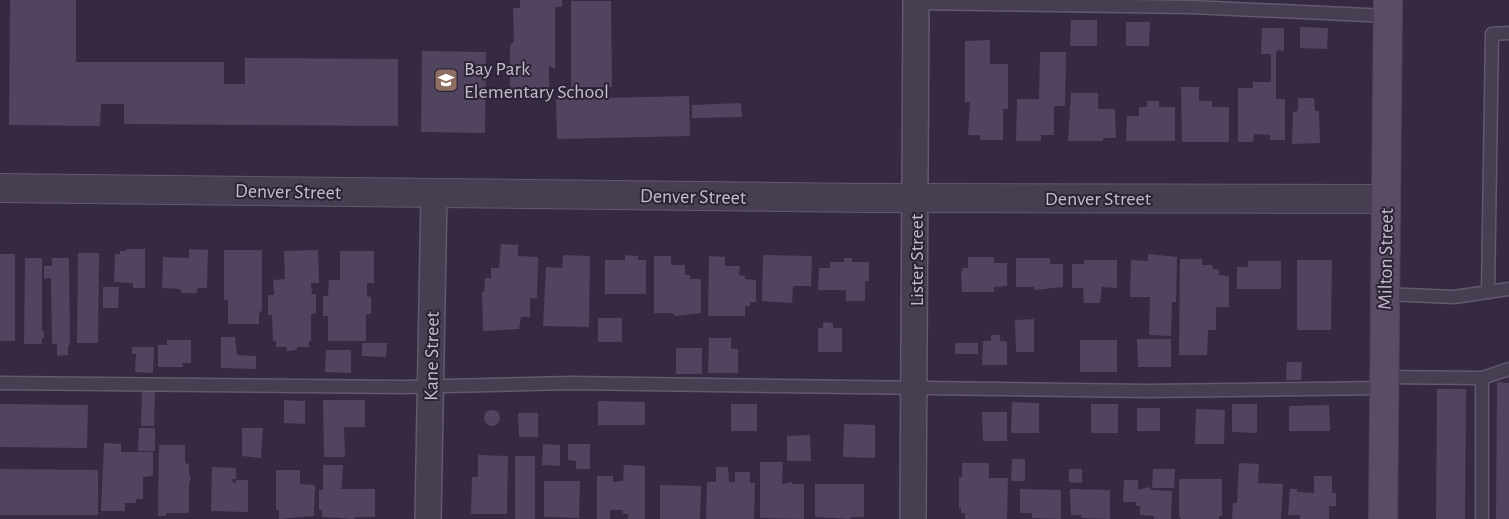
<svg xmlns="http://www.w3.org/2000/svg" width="1509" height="519" font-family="'Alegreya Sans',sans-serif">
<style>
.building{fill:#51445f}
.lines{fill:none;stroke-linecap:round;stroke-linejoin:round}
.service-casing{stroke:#63596c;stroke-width:15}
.minor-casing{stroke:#63596c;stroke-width:28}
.tertiary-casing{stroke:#63596c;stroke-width:30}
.secondary-casing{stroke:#4e4558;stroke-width:30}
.service{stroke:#483e52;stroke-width:12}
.minor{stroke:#483e52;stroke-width:25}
.tertiary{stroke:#483e52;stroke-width:28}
.secondary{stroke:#594c64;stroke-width:28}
.labels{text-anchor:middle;stroke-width:4;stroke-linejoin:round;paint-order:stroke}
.poi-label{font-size:20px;fill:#c4bbcb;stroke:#2d2337;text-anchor:start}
.street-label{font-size:20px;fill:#c4bbcb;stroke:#2d2337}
</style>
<rect width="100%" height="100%" fill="#352a42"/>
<g class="building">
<path d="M 10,0 L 76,0 L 76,62 L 224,62 L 224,84 L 245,84 L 245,58 L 398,59 L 398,126 L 124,124 L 124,104 L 101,104 L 100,126 L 9,125 Z"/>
<path d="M 520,0 L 562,0 L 562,7 L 555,7 L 555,69 L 549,66 L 549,90 L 510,89 L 510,46 L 514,41 L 513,8 L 520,8 Z"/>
<path d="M 571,1 L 611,1 L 612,87 L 571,87 Z"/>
<path d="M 1071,20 L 1097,20 L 1097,46 L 1070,46 Z"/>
<path d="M 1126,22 L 1150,22 L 1149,46 L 1126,46 Z"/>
<path d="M 1300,27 L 1328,28 L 1327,49 L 1300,48 Z"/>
<path d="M 1262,28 L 1284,28 L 1284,51 L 1277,50 L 1276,55 L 1276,99 L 1285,99 L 1285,140 L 1270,140 L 1270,135 L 1254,134 L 1253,142 L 1238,142 L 1238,88 L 1253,88 L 1253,82 L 1271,82 L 1271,54 L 1261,54 Z"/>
<path d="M 990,40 L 990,64 L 1008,64 L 1008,109 L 1003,109 L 1003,140 L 980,140 L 980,135 L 968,135 L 970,102 L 965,102 L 965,41 Z"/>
<path d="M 422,51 L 486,52 L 485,133 L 421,132 Z"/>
<path d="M 1040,52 L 1066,52 L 1065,106 L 1054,106 L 1054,135 L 1041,135 L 1041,141 L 1016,141 L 1017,99 L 1039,99 Z"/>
<path d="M 1181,87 L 1199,87 L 1199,101 L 1212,101 L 1212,107 L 1229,107 L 1229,142 L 1182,142 Z"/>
<path d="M 1071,93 L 1098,93 L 1098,109 L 1115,109 L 1116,138 L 1103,138 L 1103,141 L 1068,141 Z"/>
<path d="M 689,96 L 690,136 L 557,139 L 556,99 Z"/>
<path d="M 1298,98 L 1314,98 L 1315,111 L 1319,111 L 1320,143 L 1292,144 L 1293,112 L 1298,111 Z"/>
<path d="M 1147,101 L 1159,101 L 1159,107 L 1175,107 L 1175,141 L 1126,141 L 1127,116 L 1139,116 L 1139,107 L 1147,107 Z"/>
<path d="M 741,103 L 742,117 L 692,118 L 692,105 Z"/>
<path d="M 501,244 L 518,245 L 518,256 L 538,257 L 537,298 L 530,298 L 530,317 L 521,317 L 519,329 L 483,331 L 482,292 L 484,292 L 485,278 L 491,278 L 491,268 L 499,268 Z"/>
<path d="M 126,249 L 145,249 L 145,288 L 133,288 L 133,283 L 114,282 L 115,254 L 120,254 L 120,251 L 126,251 Z"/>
<path d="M 189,249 L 208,250 L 207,288 L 198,288 L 196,293 L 182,293 L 180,289 L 162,288 L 163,257 L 189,258 Z"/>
<path d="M 224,250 L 262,250 L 262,310 L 259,314 L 259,324 L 228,324 L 228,300 L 224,300 Z"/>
<path d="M 318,250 L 319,283 L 311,283 L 312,294 L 316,294 L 316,313 L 311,314 L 311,341 L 309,341 L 309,347 L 297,347 L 297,350 L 287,351 L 287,347 L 276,347 L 276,341 L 273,341 L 272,315 L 268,315 L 268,295 L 274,295 L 273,280 L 285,279 L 284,251 Z"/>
<path d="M 340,251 L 374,251 L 374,283 L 367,283 L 367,296 L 371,297 L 371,314 L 366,314 L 366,341 L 328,341 L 328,316 L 323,316 L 323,296 L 328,296 L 329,280 L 340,280 Z"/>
<path d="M 78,253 L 99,253 L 98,343 L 77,343 Z"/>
<rect x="0" y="254" width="15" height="87"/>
<path d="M 1148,254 L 1177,257 L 1176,302 L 1172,302 L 1171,336 L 1149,335 L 1150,297 L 1130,297 L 1131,260 L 1148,261 Z"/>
<path d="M 563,255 L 590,256 L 589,327 L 543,326 L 546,267 L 562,268 Z"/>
<path d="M 625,255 L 638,256 L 638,260 L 646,260 L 646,294 L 605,294 L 605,260 L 625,260 Z"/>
<path d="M 763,255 L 812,256 L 811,286 L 793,286 L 792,303 L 762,301 Z"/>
<path d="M 654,256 L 671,256 L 671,265 L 685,265 L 685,275 L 690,275 L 690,279 L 701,279 L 701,313 L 675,316 L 672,313 L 654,313 Z"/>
<path d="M 709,256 L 725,257 L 725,266 L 740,266 L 739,275 L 745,276 L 745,279 L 756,280 L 756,302 L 750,302 L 750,306 L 745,306 L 745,316 L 708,316 Z"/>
<path d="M 968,257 L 994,257 L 994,263 L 1007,263 L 1007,286 L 994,287 L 994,292 L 962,292 L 961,274 L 963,268 L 968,268 Z"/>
<path d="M 25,258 L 42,258 L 42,331 L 44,331 L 44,338 L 42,338 L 42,344 L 24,344 Z"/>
<path d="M 52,258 L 69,258 L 70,345 L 68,345 L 68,355 L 57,356 L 57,344 L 52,344 L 51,278 L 44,279 L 44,266 L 52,266 Z"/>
<path d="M 844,258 L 852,258 L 852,262 L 869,262 L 869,281 L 865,281 L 865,301 L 846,301 L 846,290 L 818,290 L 819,268 L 830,268 L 830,262 L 844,262 Z"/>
<path d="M 1016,258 L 1050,258 L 1050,264 L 1063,264 L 1063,287 L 1034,290 L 1034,287 L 1016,287 Z"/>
<path d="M 1180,259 L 1202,259 L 1202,265 L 1212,265 L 1213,269 L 1219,270 L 1219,275 L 1229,276 L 1229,307 L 1216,307 L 1216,330 L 1208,330 L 1207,355 L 1179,355 Z"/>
<path d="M 1084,260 L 1117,260 L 1117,288 L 1102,287 L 1100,303 L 1084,303 L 1083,288 L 1072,288 L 1072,264 L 1084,264 Z"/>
<path d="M 1297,260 L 1332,260 L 1331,330 L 1297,330 Z"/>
<path d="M 1248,261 L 1281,261 L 1281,289 L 1237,289 L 1237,267 L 1248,267 Z"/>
<path d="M 103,287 L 119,287 L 118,308 L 103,308 Z"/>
<rect x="598" y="318" width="24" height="24"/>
<path d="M 1034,319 L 1034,352 L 1016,352 L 1015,320 Z"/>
<path d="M 823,322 L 833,323 L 833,328 L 842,328 L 842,352 L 818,352 L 818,328 L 823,328 Z"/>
<path d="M 991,335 L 1000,335 L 1000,341 L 1007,342 L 1007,365 L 982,365 L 983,341 L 991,341 Z"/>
<path d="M 221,337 L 235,337 L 237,355 L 256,356 L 256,369 L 221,368 Z"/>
<path d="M 709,338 L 731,338 L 731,349 L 738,349 L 738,373 L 708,373 Z"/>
<path d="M 1137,339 L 1171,339 L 1171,367 L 1138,367 Z"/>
<path d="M 167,340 L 191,340 L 191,363 L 182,363 L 183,367 L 158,367 L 158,345 L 167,345 Z"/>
<rect x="1080" y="340" width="37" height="32"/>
<path d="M 362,343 L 387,343 L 386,357 L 362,356 Z"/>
<rect x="955" y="343" width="23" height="11"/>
<path d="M 132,347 L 154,347 L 153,373 L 135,372 L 136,354 L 132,354 Z"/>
<rect x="676" y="348" width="26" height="26"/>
<path d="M 326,350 L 351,350 L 351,373 L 325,372 Z"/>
<path d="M 1287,362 L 1302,362 L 1301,380 L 1286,380 Z"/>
<path d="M 1497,382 L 1509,383 L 1509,519 L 1496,519 Z"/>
<path d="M 1437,389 L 1466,389 L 1465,519 L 1436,519 Z"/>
<path d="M 142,391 L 155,391 L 154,426 L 141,426 Z"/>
<path d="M 284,400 L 305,401 L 305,424 L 284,423 Z"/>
<path d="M 323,400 L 365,400 L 365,427 L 344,427 L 345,457 L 324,457 Z"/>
<path d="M 598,401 L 645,402 L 645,425 L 598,425 Z"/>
<path d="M 1012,402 L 1039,403 L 1039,433 L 1011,433 Z"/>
<path d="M 0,404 L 88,405 L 87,448 L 0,447 Z"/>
<rect x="731" y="404" width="26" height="27"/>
<rect x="1091" y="404" width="27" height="29"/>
<path d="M 1232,404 L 1257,404 L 1257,433 L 1232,432 Z"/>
<path d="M 1329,405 L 1330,431 L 1289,431 L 1289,406 Z"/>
<rect x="1137" y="408" width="23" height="23"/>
<path d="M 1196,409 L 1225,410 L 1224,444 L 1195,444 Z"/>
<circle cx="492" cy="418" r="8"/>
<path d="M 982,412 L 1007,412 L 1007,441 L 983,441 Z"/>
<path d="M 518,413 L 538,413 L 538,437 L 519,437 Z"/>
<path d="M 844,424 L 875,425 L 875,458 L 843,457 Z"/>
<path d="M 139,428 L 155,428 L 155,451 L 138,451 Z"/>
<path d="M 242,428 L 263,428 L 261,458 L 242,456 Z"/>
<path d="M 810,435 L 811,461 L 787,461 L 787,436 Z"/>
<path d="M 104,443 L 121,444 L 121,452 L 153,452 L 153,476 L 143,477 L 143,499 L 136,499 L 136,503 L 125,503 L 125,511 L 101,511 Z"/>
<path d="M 543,444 L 560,445 L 560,466 L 542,465 Z"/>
<path d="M 568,444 L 590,444 L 590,469 L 576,469 L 576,461 L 568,460 Z"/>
<path d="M 159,445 L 185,445 L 185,463 L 189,464 L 189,475 L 191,477 L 189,484 L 189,513 L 166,513 L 166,516 L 158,516 Z"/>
<path d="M 478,455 L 508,456 L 507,514 L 471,514 L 472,477 L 478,477 Z"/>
<rect x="515" y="456" width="20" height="63"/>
<path d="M 1012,459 L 1025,459 L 1025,481 L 1011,481 Z"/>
<path d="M 760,462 L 783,462 L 782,484 L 792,482 L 792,484 L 804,484 L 804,519 L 760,518 Z"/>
<path d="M 962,463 L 989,463 L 989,478 L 1008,478 L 1007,519 L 965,519 L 965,513 L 961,513 L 961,508 L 959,508 L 959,477 L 962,477 Z"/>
<path d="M 1239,463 L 1259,464 L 1258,483 L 1283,484 L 1281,519 L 1232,519 L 1233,503 L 1237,503 Z"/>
<path d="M 323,465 L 343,465 L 342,487 L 340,489 L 375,489 L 375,517 L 355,517 L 355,519 L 322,517 L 322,510 L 319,510 L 319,490 L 323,490 Z"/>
<path d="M 624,465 L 645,466 L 645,519 L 628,519 L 628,514 L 623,514 L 623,510 L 610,510 L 610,519 L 597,519 L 597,476 L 613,476 L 613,482 L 623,481 Z"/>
<path d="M 212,467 L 236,468 L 236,479 L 233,479 L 232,482 L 236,483 L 236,480 L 248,480 L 248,512 L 211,511 Z"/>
<path d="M 716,467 L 728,467 L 729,482 L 735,482 L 735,472 L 750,472 L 750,483 L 755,483 L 754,519 L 706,519 L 707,482 L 716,482 Z"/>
<path d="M 0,469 L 98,470 L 98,515 L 0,515 Z"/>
<path d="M 1069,469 L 1082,469 L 1082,483 L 1069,482 Z"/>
<path d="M 1153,469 L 1175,469 L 1174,488 L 1152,488 Z"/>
<path d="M 276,470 L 300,470 L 300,484 L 315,485 L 314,516 L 279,519 L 279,510 L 276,510 Z"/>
<path d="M 1314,476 L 1332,476 L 1332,493 L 1336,493 L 1336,506 L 1329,506 L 1329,519 L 1300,519 L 1300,515 L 1288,515 L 1290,489 L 1297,489 L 1297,492 L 1314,493 Z"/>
<path d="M 1179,479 L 1222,479 L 1222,516 L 1219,516 L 1219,519 L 1181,519 L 1179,516 Z"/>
<path d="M 1124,480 L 1138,480 L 1138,490 L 1150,487 L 1150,490 L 1172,491 L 1171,519 L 1154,519 L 1154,516 L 1140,515 L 1140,506 L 1136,506 L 1136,502 L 1123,502 Z"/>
<path d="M 544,481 L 580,481 L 579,518 L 544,517 Z"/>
<path d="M 815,484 L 864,484 L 864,517 L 851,517 L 851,519 L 815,517 Z"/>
<path d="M 660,485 L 701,486 L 700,519 L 660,519 Z"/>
<path d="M 1020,489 L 1061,490 L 1061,519 L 1032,518 L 1032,513 L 1020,513 Z"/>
<path d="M 1070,489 L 1110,490 L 1110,519 L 1081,518 L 1082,515 L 1071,515 Z"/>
</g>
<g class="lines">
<g class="service-casing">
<g id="service">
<path d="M 916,3 L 1191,7 L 1388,16"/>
<path d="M 1488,292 L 1492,34 L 1509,33"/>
<path d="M 1385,294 L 1454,297 L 1509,289"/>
<path d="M 1384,377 L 1482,378 L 1482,519"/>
<path d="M 1482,378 L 1509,369"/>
<path d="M 0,383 L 403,387 L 571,383 L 1148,391 L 1384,388"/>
</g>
</g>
<g class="minor-casing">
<g id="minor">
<path d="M 428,519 L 434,194"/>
<path d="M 913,519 L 916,0"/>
</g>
</g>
<g class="tertiary-casing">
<path id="tertiary" d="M 0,188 L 869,198 L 1386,199"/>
</g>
<g class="secondary-casing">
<path id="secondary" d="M 1383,519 L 1388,0"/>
</g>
<use href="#service" class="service"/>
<use href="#minor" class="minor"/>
<use href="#tertiary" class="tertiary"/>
<use href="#secondary" class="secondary"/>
</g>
<defs>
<g id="school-square" transform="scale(1.25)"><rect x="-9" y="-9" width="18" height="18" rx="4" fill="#8d6e63" stroke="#2d2337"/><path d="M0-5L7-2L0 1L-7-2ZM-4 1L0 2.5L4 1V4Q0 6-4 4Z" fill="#fff"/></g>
</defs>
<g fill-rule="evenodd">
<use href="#school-square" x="446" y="80"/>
</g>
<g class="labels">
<g class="poi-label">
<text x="464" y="75">Bay Park<tspan x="464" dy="23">Elementary School</tspan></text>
</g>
<g class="street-label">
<text transform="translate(288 191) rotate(1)" y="7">Denver Street</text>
<text transform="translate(693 196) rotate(1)" y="7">Denver Street</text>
<text x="1098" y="205">Denver Street</text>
<text transform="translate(1385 259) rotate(-89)" y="7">Milton Street</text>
<text transform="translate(916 260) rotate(-90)" y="7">Lister Street</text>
<text transform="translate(431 356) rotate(-89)" y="7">Kane Street</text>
</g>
</g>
</svg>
